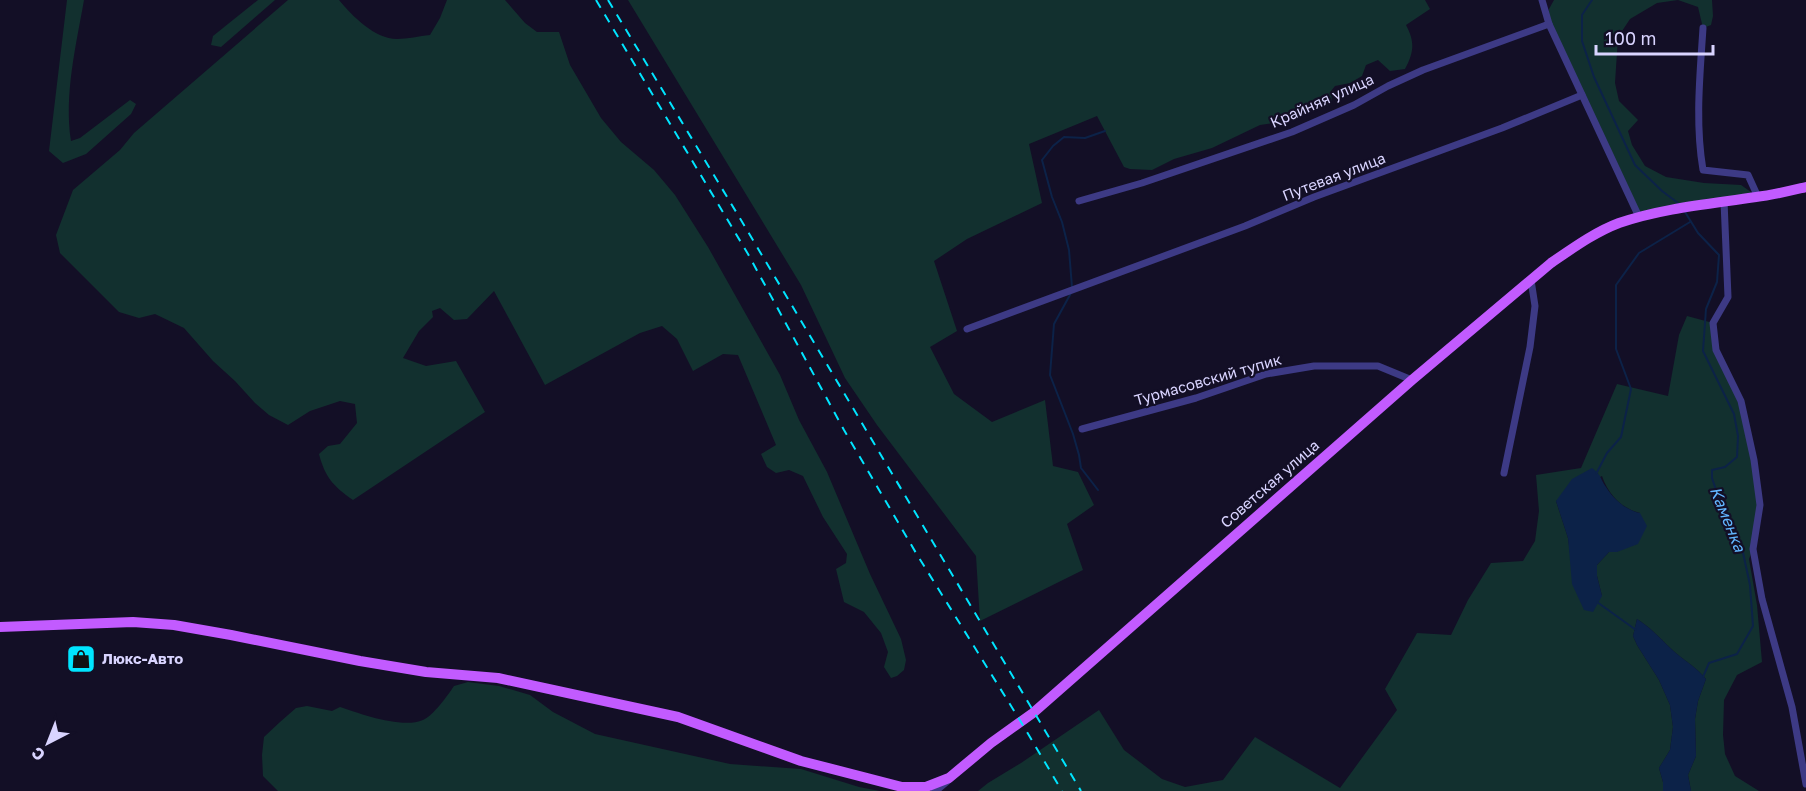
<svg xmlns="http://www.w3.org/2000/svg" width="1806" height="791" font-family="'Golos Text',sans-serif">
<style>
.green{fill:#12302f;fill-rule:evenodd}
.water{fill:#0c2248}
.lines{fill:none;stroke-linecap:round;stroke-linejoin:round}
.stream{stroke:#0c2248;stroke-width:2}
.minor{stroke:#3d3a85;stroke-width:7}
.tertiary{stroke:#3d3a85;stroke-width:8}
.primary{stroke:#c25bff;stroke-width:10}
.rail{stroke:#00e5ff;stroke-width:2;stroke-dasharray:9 8;stroke-linecap:butt}
.labels{text-anchor:middle;stroke-width:4.5;stroke-linejoin:round;paint-order:stroke}
.street-label{font-size:15px;fill:#d9d4ff;stroke:#130f26}
.poi-label{font-size:15px;font-weight:bold;fill:#d9d4ff;stroke:#130f26;text-anchor:start}
.water-label{font-size:16px;font-style:italic;fill:#62b6ff;stroke:#130f26}
</style>
<rect width="100%" height="100%" fill="#130f26"/>
<g class="green">
<path d="M 67,0 L 84,0 C 76,46 64,94 71,141 L 80,138 L 130,100 L 136,104 L 131,114 L 86,154 L 63,163 L 49,151 Z"/>
<path d="M 258,0 L 275,0 L 221,47 L 211,45 L 213,36 Z"/>
<path d="M 288,0 L 339,0 C 352,16 375,39 397,39 C 408,39 419,36 430,35 L 440,18 L 447,0 L 505,0 L 525,23 L 537,32 L 559,32 L 570,65 L 601,118 L 621,142 L 654,170 L 675,195 L 708,247 L 780,375 L 799,420 L 827,472 L 870,574 L 901,639 L 906,660 L 904,670 L 897,676 L 891,678 L 884,667 L 888,652 L 881,633 L 864,612 L 844,602 L 836,569 L 846,563 L 847,554 L 823,517 L 803,476 L 789,470 L 776,473 L 767,467 L 761,454 L 776,445 L 738,355 L 723,354 L 693,371 L 677,339 L 662,326 L 640,333 L 545,385 L 494,291 L 467,319 L 454,320 L 440,308 L 432,311 L 433,317 L 419,331 L 403,358 L 426,366 L 456,361 L 485,412 L 353,500 C 333,486 325,477 319,454 L 328,446 L 340,444 L 357,423 L 355,404 L 340,401 L 310,411 L 288,425 L 269,415 L 255,403 L 235,381 L 213,361 L 184,328 L 155,314 L 139,318 L 119,312 L 60,253 L 56,235 L 73,190 L 120,150 L 134,133 Z"/>
<path d="M 628,0 L 1425,0 L 1430,9 L 1406,25 C 1415,42 1414,52 1405,69 L 1390,71 L 1378,60 L 1366,65 L 1362,76 L 1350,83 L 1335,86 L 1331,91 L 1332,104 L 1287,121 L 1260,125 L 1212,148 L 1174,159 L 1152,170 L 1130,169 L 1124,167 L 1097,116 L 1029,144 L 1042,203 L 967,239 L 934,261 L 957,331 L 930,347 L 954,394 L 992,422 L 1045,400 L 1053,466 L 1078,472 L 1094,505 L 1067,524 L 1083,570 L 980,621 L 976,556 L 877,425 L 845,378 L 801,285 Z"/>
<path d="M 1554,0 L 1712,0 L 1713,16 L 1711,25 L 1703,28 L 1698,7 L 1678,0 L 1657,3 L 1630,19 L 1618,37 L 1615,83 L 1619,101 L 1638,120 L 1628,131 L 1632,145 L 1645,166 L 1666,177 L 1704,183 L 1741,185 L 1758,197 L 1639,217 L 1549,24 L 1549,9 Z"/>
<path d="M 1687,316 L 1713,323 L 1716,350 L 1741,401 L 1760,505 L 1753,549 L 1749,559 L 1757,605 L 1762,662 L 1737,675 L 1724,700 L 1723,735 L 1725,754 L 1735,776 L 1759,791 L 1691,791 L 1688,775 L 1696,756 L 1695,719 L 1698,701 L 1706,679 C 1697,668 1688,663 1677,654 C 1663,642 1653,629 1637,619 L 1633,636 L 1637,645 L 1659,680 L 1670,705 L 1673,727 L 1670,750 L 1659,768 L 1663,782 L 1663,791 L 978,791 L 988,783 L 1021,763 L 1099,710 L 1124,750 L 1162,779 L 1185,787 L 1223,780 L 1255,737 L 1340,788 L 1397,710 L 1385,689 L 1417,633 L 1451,635 L 1468,600 L 1491,563 L 1523,561 L 1535,541 L 1539,511 L 1536,475 L 1581,468 L 1617,384 L 1668,396 L 1679,335 ZM 1602,476 C 1608,494 1622,509 1640,513 L 1617,552 L 1609,552 L 1597,565 L 1597,576 L 1602,596 L 1570,553 L 1568,538 L 1556,501 Z"/>
<path d="M 468,682 L 499,686 L 530,695 L 553,712 L 595,734 L 730,764 L 801,769 L 859,787 L 880,791 L 278,791 L 263,776 L 262,755 L 264,737 L 280,722 L 296,708 L 307,706 L 332,711 L 340,707 C 361,714 402,729 423,720 C 433,716 448,695 454,686 Z"/>
</g>
<g class="water">
<path d="M 1592,468 C 1603,477 1599,477 1606,487 C 1614,500 1626,510 1640,513 L 1647,526 L 1638,544 L 1617,552 L 1609,552 L 1597,565 L 1597,576 L 1602,596 L 1593,612 L 1584,610 L 1572,584 L 1568,538 L 1556,501 L 1572,479 Z"/>
<path d="M 1637,619 C 1653,629 1663,642 1677,654 C 1688,663 1697,668 1706,679 L 1698,701 L 1695,719 L 1696,756 L 1688,775 L 1691,791 L 1663,791 L 1663,782 L 1659,768 L 1670,750 L 1673,727 L 1670,705 L 1659,680 L 1637,645 L 1633,636 Z"/>
</g>
<g class="lines">
<g class="stream">
<path d="M 1592,0 L 1582,15 L 1582,41 L 1594,77 L 1635,165 L 1662,191 L 1678,203"/>
<path d="M 1685,212 L 1698,233 L 1719,255 L 1717,282 L 1706,309 L 1703,351 L 1734,414 L 1738,436 L 1737,457 L 1725,467 L 1712,470 L 1712,478 L 1728,526 L 1742,548 L 1750,585 L 1753,626 L 1737,654 L 1709,663 L 1703,677"/>
<path d="M 1072,287 L 1069,250 L 1062,222 L 1052,197 L 1042,160 L 1053,146 L 1064,137 L 1085,138 L 1105,131"/>
<path d="M 1071,293 L 1054,324 L 1050,375 L 1073,434 L 1079,455 L 1081,468 L 1098,490"/>
<path d="M 1596,474 L 1607,453 L 1621,437 L 1631,389 L 1616,349 L 1616,285 L 1639,253 L 1690,222"/>
<path d="M 1597,602 L 1636,630"/>
</g>
<g class="minor">
<path d="M 1542,0 L 1549,24 L 1639,217"/>
<path d="M 1703,28 C 1700,75 1695,123 1703,170 L 1748,175 L 1758,197"/>
<path d="M 1079,201 L 1142,183 L 1292,132 L 1354,105 L 1388,86 L 1423,70 L 1549,24"/>
<path d="M 1724,201 L 1728,297 L 1713,323 L 1716,350 L 1741,401 L 1754,460 L 1760,505 L 1753,549 L 1762,599 L 1792,707 L 1806,784"/>
<path d="M 967,329 L 1245,226 L 1314,197 L 1502,128 L 1582,95"/>
<path d="M 1082,429 L 1196,398 L 1266,374 L 1314,366 L 1378,366 L 1412,380"/>
<path d="M 1504,473 L 1530,347 L 1535,306 L 1531,280"/>
</g>
<path class="tertiary" d="M 935,791 L 947,781"/>
<path class="primary" d="M 0,627 L 133,622 L 174,625 L 231,635 L 360,661 L 426,672 L 498,678 L 678,717 L 801,761 L 902,787 L 926,787 L 949,778 L 991,743 L 1033,713 L 1412,380 L 1551,263 C 1573,248 1595,232 1619,223 C 1663,208 1710,204 1756,197 C 1773,195 1789,191 1806,187"/>
<g class="rail">
<path d="M 596,0 L 748,254 L 844,430 L 916,553 L 1021,722 L 1062,791"/>
<path d="M 608,0 L 741,220 L 1081,791"/>
</g>
</g>
<defs>
<g id="shop-square" transform="scale(1.5)"><rect x="-9" y="-9" width="18" height="18" rx="4" fill="#00e5ff" stroke="#130f26"/><path d="M-5-2.5h2.3a2.7 3.5 0 0 1 5.4 0H5L5.5 6h-11ZM-1.5-2.5h3a1.5 2.3 0 0 0-3 0Z" fill="#111"/></g>
</defs>
<g fill-rule="evenodd">
<use href="#shop-square" x="81" y="659"/>
</g>
<g class="labels">
<g class="street-label">
<text transform="translate(1322 101) rotate(-24)" y="5">Крайняя улица</text>
<text transform="translate(1334 177) rotate(-21)" y="5">Путевая улица</text>
<text transform="translate(1208 380) rotate(-16)" y="5">Турмасовский тупик</text>
<text transform="translate(1270 484) rotate(-41)" y="5">Советская улица</text>
</g>
<g class="poi-label">
<text x="102" y="664">Люкс-Авто</text>
</g>
<g class="water-label">
<text transform="translate(1728 519) rotate(68)" y="6">Каменка</text>
</g>
</g>
<g transform="translate(48 743) rotate(222)" stroke="#130f26" stroke-width="4.5" paint-order="stroke">
<path d="M0-4.5L10 22L0 15L-10 22Z" fill="#d9d4ff"/>
<text y="-9" font-size="16" font-weight="bold" text-anchor="middle" fill="#d9d4ff">С</text>
</g>
<path d="M1596 45v9h117v-9" fill="none" stroke="#d9d4ff" stroke-width="3"/>
<text x="1605" y="45" font-size="18" fill="#d9d4ff" stroke="#130f26" stroke-width="4.5" paint-order="stroke">100 m</text>
</svg>
